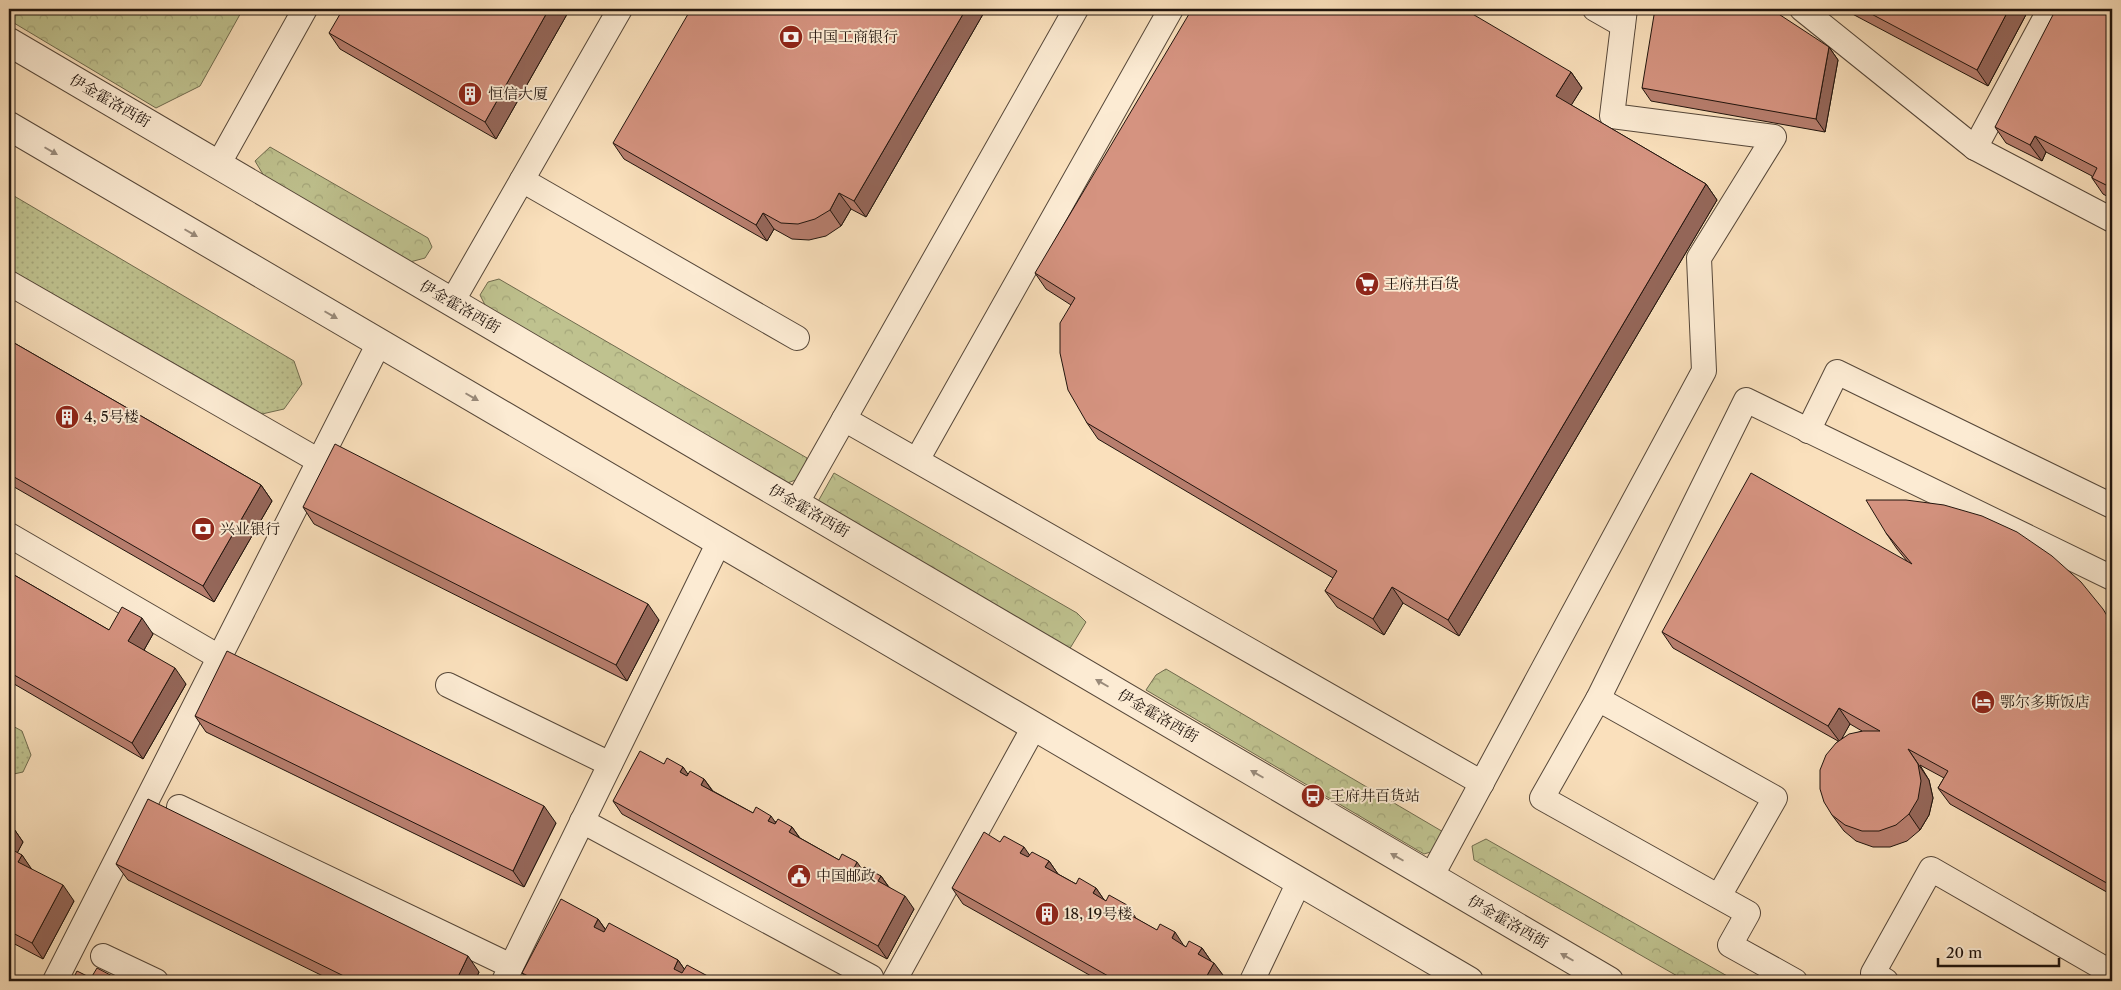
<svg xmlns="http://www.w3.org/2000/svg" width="2121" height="990" font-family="'Libre Caslon Text','Noto Serif SC',serif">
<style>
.grass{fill:url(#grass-dots);stroke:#706b4e}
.forest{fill:url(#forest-crowns);stroke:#706b4e}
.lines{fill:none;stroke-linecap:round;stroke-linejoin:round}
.service-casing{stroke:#564739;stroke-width:26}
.tertiary-casing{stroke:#564739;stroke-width:30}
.service{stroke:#fcebd3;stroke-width:24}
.tertiary{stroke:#fcebd3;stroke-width:28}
.wall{fill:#b77e6e;stroke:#20140d;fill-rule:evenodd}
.shaded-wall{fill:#95675a;stroke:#20140d}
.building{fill:#d59380;stroke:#20140d}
.oneway{fill:#998a7a}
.labels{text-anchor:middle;stroke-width:4;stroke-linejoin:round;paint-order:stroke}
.poi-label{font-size:15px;fill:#20140d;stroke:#fcebd3;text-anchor:start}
.street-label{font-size:15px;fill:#20140d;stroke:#fcebd3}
</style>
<defs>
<pattern id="grass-dots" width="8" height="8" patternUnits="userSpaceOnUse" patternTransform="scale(1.25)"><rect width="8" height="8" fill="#bfc28f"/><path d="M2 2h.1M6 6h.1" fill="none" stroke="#a4a67a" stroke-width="1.8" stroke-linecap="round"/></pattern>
<pattern id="forest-crowns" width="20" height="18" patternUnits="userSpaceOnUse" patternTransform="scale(1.25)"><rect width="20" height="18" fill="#bfc28f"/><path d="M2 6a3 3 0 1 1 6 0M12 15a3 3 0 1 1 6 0" fill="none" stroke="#a4a67a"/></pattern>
</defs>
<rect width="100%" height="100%" fill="#fae0bc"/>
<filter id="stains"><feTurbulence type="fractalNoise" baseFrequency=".004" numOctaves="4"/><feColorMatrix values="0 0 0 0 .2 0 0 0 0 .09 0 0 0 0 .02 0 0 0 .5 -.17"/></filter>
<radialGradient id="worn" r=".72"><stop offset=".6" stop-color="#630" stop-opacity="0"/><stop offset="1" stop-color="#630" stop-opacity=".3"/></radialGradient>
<g class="grass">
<path d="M 9,193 L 294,361 L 302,384 L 284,409 L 262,414 L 9,269 Z"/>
<path d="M 9,724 L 22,731 L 31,755 L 23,772 L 9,775 Z"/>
</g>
<g class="forest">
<path d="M 9,9 L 243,9 L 200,86 L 156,108 L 9,20 Z"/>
<path d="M 270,147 L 428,238 L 432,247 L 425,258 L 410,262 L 264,176 L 255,161 Z"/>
<path d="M 499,279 L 807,458 L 801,478 L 782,485 L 487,309 L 480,295 L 488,282 Z"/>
<path d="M 834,473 L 1077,613 L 1086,622 L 1069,650 L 816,505 Z"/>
<path d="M 1166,669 L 1445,833 L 1434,851 L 1424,854 L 1146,690 L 1156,675 Z"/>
<path d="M 1486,839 L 1736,981 L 1686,981 L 1474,860 L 1472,846 Z"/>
</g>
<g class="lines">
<g class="service-casing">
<g id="service">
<path d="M 1595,9 L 1623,25"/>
<path d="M 1802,9 L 1975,148 L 2112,220"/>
<path d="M 1975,148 L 2050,9"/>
<path d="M 218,165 L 305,9"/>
<path d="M 522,180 L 797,338"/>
<path d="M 9,283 L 319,461"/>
<path d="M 452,302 L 620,9"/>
<path d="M 844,419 L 1482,783"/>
<path d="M 1808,431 L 1837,372 L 2112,506"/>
<path d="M 917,460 L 1171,9"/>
<path d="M 796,504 L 1076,9"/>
<path d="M 9,535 L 219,657"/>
<path d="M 448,685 L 610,764"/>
<path d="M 1598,699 L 1746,400 L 2112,578"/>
<path d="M 179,807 L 511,966"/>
<path d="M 582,821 L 871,977"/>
<path d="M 1431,877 L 1704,371 L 1699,258 L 1774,137 L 1612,116 L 1625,9"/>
<path d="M 1719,896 L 1775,798 L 1598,699 L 1542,798 L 1748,913 L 1730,945 L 1795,981"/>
<path d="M 103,956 L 156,981"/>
<path d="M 55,981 L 379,343"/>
<path d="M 504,981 L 719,542"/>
<path d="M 894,981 L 1034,727"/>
<path d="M 1252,981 L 1299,882"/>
<path d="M 1886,981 L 1873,973 L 1931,869 L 2112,973"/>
</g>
</g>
<g class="tertiary-casing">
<g id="tertiary">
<path d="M 9,42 L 1609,981"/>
<path d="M 9,126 L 1469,981"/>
</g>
</g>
<use href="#service" class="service"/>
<use href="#tertiary" class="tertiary"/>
</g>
<g class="wall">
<path d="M 570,9 L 496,139 L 340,49 L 329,33 Z"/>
<path d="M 986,9 L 866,217 L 851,209 L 841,226 L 826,236 L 809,240 L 792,239 L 774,229 L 767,241 L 624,159 L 613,143 Z"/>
<path d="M 1843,9 L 2029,9 L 1988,86 Z"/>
<path d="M 2112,9 L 2112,199 L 2103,194 L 2092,178 L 2092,176 L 2046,152 L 2042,161 L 2006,143 L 1995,127 Z"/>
<path d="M 1829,47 L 1838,60 L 1825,132 L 1651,101 L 1642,88 Z"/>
<path d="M 1571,72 L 1582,88 L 1571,105 L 1706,184 L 1717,200 L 1459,636 L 1403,603 L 1384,635 L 1337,607 L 1325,591 L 1333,578 L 1098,439 L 1087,423 L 1071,305 L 1046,289 L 1035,273 Z"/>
<path d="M 9,340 L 261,485 L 272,501 L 214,602 L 9,484 Z"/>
<path d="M 303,507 L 659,620 L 627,681 L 314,524 Z"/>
<path d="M 1886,533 L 2112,621 L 2112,895 L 1950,804 L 1938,788 L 1944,778 L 1920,765 L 1929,780 L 1933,798 L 1929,815 L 1920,830 L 1907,841 L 1890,847 L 1873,847 L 1856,841 L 1844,831 L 1832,815 L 1838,741 L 1673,648 L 1662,632 L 1907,561 L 1897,549 ZM 1850,724 L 1862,731 L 1841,739 Z"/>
<path d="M 9,572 L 109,630 L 153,634 L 144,650 L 186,684 L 143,759 L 9,681 Z"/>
<path d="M 195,716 L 556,823 L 524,887 L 206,732 Z"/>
<path d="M 664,764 L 683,767 L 688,775 L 704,779 L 713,791 L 753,813 L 776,822 L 792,827 L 800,838 L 839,860 L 862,871 L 881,876 L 889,887 L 914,909 L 887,959 L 622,814 L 613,801 Z"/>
<path d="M 9,824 L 12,826 L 23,842 L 17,853 L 22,855 L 31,869 L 74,901 L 43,959 L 9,941 Z"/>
<path d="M 1000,842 L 1029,855 L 1049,861 L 1058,874 L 1076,884 L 1096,888 L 1104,900 L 1186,947 L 1202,948 L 1211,961 L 1226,979 L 1224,981 L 1100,981 L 963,904 L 952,888 Z"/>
<path d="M 116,864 L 479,972 L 475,981 L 333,981 L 128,880 Z"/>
<path d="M 598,919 L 606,930 L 678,960 L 685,970 L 717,981 L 528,981 L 522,973 Z"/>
</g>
<g class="shaded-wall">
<path d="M 549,9 L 570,9 L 496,139 L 485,122 Z"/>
<path d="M 966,9 L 986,9 L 866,217 L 854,201 Z"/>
<path d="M 2009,9 L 2029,9 L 1988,86 L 1977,70 Z"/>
<path d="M 1829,47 L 1838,60 L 1825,132 L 1816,119 Z"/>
<path d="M 1571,72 L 1582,88 L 1567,112 L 1556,96 Z"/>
<path d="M 2035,136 L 2046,152 L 2042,161 L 2030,145 Z"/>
<path d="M 1706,184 L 1717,200 L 1459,636 L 1448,620 Z"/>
<path d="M 839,193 L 851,209 L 841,226 L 830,210 Z"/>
<path d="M 763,213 L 774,229 L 767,241 L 756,225 Z"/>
<path d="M 261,485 L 272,501 L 214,602 L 203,586 Z"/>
<path d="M 1392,587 L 1403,603 L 1384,635 L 1373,619 Z"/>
<path d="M 648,604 L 659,620 L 627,681 L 616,665 Z"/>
<path d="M 142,618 L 153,634 L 140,657 L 128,641 Z"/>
<path d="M 175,668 L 186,684 L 143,759 L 132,743 Z"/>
<path d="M 1839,708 L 1850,724 L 1840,742 L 1828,726 Z"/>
<path d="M 1908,749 L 1929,780 L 1933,798 L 1929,815 L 1920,830 L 1909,814 Z"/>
<path d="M 683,767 L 692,780 L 680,772 Z"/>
<path d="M 704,779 L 713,792 L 701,785 Z"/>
<path d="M 544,806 L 556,823 L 524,887 L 513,871 Z"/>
<path d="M 771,816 L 780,829 L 768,821 Z"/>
<path d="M 12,826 L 23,842 L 13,861 L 9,855 L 9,832 Z"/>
<path d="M 792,827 L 801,840 L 789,832 Z"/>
<path d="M 1024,847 L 1035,863 L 1020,853 Z"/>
<path d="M 22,855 L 33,871 L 18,862 Z"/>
<path d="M 1049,861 L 1060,877 L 1045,867 Z"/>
<path d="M 857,862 L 866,875 L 854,868 Z"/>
<path d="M 881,876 L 890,889 L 878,881 Z"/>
<path d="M 63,885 L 74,901 L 43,959 L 32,943 Z"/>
<path d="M 1096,888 L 1107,904 L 1093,893 Z"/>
<path d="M 905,896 L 914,909 L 887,959 L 878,946 Z"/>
<path d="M 1127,905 L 1138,921 L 1123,911 Z"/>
<path d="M 598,919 L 607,932 L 603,940 L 594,927 Z"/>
<path d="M 1175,932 L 1186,949 L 1172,938 Z"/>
<path d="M 1202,948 L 1213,964 L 1198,954 Z"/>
<path d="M 468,956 L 479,972 L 475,981 L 456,981 Z"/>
<path d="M 678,960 L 687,973 L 683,981 L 674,969 Z"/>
<path d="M 1214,963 L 1226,979 L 1224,981 L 1204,981 Z"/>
</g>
<g class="building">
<path d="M 343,9 L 549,9 L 485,122 L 329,33 Z"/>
<path d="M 691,9 L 966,9 L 854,201 L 839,193 L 830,210 L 815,219 L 798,224 L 781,223 L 763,213 L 756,225 L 613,143 Z"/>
<path d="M 1192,9 L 1464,9 L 1571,72 L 1556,96 L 1706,184 L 1448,620 L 1392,587 L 1373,619 L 1325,591 L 1337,571 L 1087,423 L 1068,390 L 1060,353 L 1060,323 L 1075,298 L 1035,273 Z"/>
<path d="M 1655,9 L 1771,9 L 1829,47 L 1816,119 L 1642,88 Z"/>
<path d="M 1862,9 L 2009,9 L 1977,70 Z"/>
<path d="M 2056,9 L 2112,9 L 2112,188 L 2092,178 L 2097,168 L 2035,136 L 2030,145 L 1995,127 Z"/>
<path d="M 9,340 L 261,485 L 203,586 L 9,474 Z"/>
<path d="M 335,444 L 648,604 L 616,665 L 303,507 Z"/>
<path d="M 1751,473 L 1912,564 L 1886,533 L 1866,500 L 1906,500 L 1944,505 L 1982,516 L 2017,532 L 2052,556 L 2081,582 L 2103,609 L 2112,624 L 2112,886 L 1938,788 L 1948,771 L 1908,749 L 1918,764 L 1921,781 L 1918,799 L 1909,814 L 1896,825 L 1879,831 L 1862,831 L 1845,825 L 1832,815 L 1824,802 L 1820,789 L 1820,770 L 1826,755 L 1836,743 L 1849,734 L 1863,731 L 1880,731 L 1839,708 L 1828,726 L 1662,632 Z"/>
<path d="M 9,572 L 109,630 L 122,607 L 142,618 L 128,641 L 175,668 L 132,743 L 9,672 Z"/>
<path d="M 227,651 L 544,806 L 513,871 L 195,716 Z"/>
<path d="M 640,751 L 664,764 L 667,758 L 683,767 L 680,772 L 687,776 L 690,771 L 704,779 L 701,785 L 753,813 L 756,807 L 771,816 L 768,821 L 775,824 L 778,819 L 792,827 L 789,832 L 839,860 L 842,854 L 857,862 L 854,868 L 862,872 L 864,867 L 881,876 L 878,881 L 905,896 L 878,946 L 613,801 Z"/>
<path d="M 148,799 L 468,956 L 456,981 L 354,981 L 116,864 Z"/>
<path d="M 9,824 L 12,826 L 9,832 Z"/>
<path d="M 984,832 L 1000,842 L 1004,836 L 1024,847 L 1020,853 L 1028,857 L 1032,852 L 1049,861 L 1045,867 L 1076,884 L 1079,878 L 1096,888 L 1093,893 L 1106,901 L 1109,895 L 1127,905 L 1123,911 L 1157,930 L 1160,924 L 1175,932 L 1172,938 L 1186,947 L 1189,941 L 1202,948 L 1198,954 L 1214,963 L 1204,981 L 1117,981 L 952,888 Z"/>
<path d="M 9,848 L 22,855 L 18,862 L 63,885 L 32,943 L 9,931 Z"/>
<path d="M 561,899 L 598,919 L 594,927 L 604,932 L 609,923 L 678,960 L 674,969 L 682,973 L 687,965 L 717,981 L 538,981 L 522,973 Z"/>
<path d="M 97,968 L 116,978 L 114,981 L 72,981 L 77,971 L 91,978 Z"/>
</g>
<defs><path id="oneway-solid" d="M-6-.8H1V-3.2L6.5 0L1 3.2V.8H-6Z" transform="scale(1.25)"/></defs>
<g class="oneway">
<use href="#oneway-solid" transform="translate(51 151) rotate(30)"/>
<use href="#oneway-solid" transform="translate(191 233) rotate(30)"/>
<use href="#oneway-solid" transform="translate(331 315) rotate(30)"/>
<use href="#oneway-solid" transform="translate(472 397) rotate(30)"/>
<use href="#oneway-solid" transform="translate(1102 683) rotate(-150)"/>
<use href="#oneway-solid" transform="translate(1257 774) rotate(-150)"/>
<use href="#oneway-solid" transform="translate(1397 857) rotate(-150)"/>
<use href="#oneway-solid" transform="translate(1567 957) rotate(-150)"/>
</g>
<defs>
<g id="bank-disc" transform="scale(1.25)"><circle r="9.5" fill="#8f2418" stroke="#fcebd3"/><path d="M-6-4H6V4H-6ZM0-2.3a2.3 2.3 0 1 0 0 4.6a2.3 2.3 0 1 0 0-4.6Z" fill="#fff"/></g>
<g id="building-disc" transform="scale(1.25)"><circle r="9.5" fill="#8f2418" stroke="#fcebd3"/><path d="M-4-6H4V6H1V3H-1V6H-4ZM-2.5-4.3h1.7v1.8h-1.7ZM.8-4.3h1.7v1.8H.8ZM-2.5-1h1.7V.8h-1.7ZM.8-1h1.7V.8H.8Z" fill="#fff"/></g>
<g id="supermarket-disc" transform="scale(1.25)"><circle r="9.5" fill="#8f2418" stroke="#fcebd3"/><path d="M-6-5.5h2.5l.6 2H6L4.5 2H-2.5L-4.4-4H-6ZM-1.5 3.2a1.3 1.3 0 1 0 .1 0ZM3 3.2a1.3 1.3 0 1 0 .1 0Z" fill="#fff"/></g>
<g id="hotel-disc" transform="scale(1.25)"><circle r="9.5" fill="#8f2418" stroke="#fcebd3"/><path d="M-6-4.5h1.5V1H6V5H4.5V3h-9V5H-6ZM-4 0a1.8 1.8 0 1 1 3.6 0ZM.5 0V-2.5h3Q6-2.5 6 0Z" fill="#fff"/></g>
<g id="bus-disc" transform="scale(1.25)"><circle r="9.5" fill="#8f2418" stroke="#fcebd3"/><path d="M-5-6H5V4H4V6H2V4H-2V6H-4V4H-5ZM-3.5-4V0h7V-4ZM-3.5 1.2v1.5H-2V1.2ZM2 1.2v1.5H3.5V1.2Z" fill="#fff"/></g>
<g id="civic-disc" transform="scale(1.25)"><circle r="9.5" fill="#8f2418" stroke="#fcebd3"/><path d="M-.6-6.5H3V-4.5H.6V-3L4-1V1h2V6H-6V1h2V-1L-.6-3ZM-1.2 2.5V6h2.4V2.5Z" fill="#fff"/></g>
</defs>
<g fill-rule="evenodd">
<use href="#bank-disc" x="791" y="37"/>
<use href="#building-disc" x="470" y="94"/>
<use href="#supermarket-disc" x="1367" y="284"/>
<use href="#building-disc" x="67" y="417"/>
<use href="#bank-disc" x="203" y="529"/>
<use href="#hotel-disc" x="1983" y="702"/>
<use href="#bus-disc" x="1313" y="796"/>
<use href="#civic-disc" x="799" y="876"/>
<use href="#building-disc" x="1047" y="914"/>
</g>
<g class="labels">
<g class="poi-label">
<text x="808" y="42">中国工商银行</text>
<text x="488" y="99">恒信大厦</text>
<text x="1384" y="289">王府井百货</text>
<text x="84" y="422">4, 5号楼</text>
<text x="220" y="534">兴业银行</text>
<text x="2000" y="707">鄂尔多斯饭店</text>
<text x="1330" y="801">王府井百货站</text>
<text x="816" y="881">中国邮政</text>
<text x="1064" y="919">18, 19号楼</text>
</g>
<g class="street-label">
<text transform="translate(110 101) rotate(30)" y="5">伊金霍洛西街</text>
<text transform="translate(460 307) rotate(30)" y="5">伊金霍洛西街</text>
<text transform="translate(809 511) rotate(30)" y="5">伊金霍洛西街</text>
<text transform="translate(1158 716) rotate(30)" y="5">伊金霍洛西街</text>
<text transform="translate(1508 922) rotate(30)" y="5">伊金霍洛西街</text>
</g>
</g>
<rect width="2121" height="990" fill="none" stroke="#fae0bc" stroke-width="30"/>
<rect x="10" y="10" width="2101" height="970" fill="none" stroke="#20140d" stroke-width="2.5"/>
<rect x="15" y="15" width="2091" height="960" fill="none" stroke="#20140d"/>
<path d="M1938 958v8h121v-8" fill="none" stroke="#20140d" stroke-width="2.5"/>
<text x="1946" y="958" font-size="15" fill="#20140d" stroke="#fcebd3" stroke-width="4" paint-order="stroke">20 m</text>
<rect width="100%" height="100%" filter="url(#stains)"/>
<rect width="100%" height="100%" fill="url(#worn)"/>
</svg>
